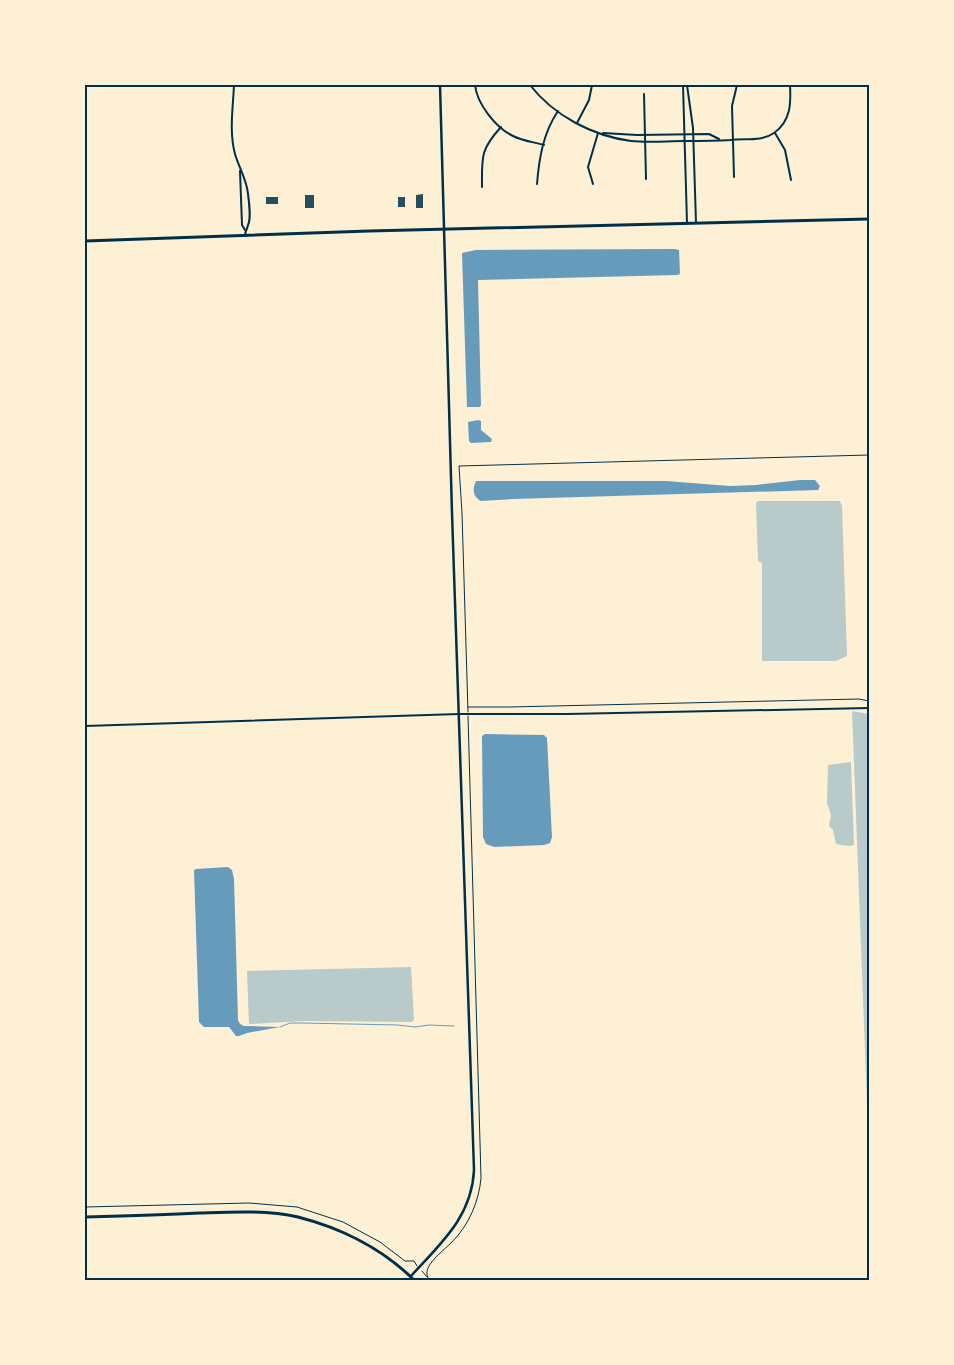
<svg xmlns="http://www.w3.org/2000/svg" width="954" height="1365" font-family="Helvetica,sans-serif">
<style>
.green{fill:#b9caca}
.water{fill:#669bbc}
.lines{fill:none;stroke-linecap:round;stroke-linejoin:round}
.stream{stroke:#669bbc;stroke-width:1}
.building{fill:#264d5e}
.path{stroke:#003049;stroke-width:1}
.minor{stroke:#003049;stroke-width:2}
.tertiary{stroke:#003049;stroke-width:2.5}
.secondary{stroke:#003049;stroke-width:3}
.neatline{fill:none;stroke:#003049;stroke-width:2}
</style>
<rect width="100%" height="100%" fill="#fdf0d5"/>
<g class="green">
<path d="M 758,501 L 840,501 L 842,506 L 847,656 L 836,661 L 762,661 L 762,563 L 758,561 L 756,503 Z"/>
<path d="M 852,711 L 869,714 L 869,1156 Z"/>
<path d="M 851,762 L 854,845 L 849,846 L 836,844 L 833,830 L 829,826 L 831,815 L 827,803 L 828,765 Z"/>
<path d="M 411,967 L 414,1019 L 412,1022 L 306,1021 L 249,1024 L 247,971 Z"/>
</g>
<g class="water">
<path d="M 675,249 L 679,250 L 680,274 L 677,275 L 478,280 L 481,405 L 480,407 L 467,407 L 462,253 L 476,250 Z"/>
<path d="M 478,420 L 481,421 L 481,430 L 492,439 L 491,442 L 471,443 L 469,441 L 468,422 Z"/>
<path d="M 800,480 L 815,480 L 820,486 L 818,490 L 513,499 L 481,501 C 473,497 472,489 476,481 L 666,481 L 730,486 L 756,485 Z"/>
<path d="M 485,734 L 544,735 L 547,738 L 552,837 L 550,843 L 544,845 L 494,847 L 486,844 L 483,837 L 482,736 Z"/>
<path d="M 228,867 L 232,870 L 234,879 L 238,1020 L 240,1024 L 244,1026 L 280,1027 L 247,1033 L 239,1036 L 236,1036 L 229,1027 L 204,1027 L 199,1022 L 194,870 L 196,869 Z"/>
</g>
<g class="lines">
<path class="stream" d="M 280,1027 L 290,1023 L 303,1023 L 398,1025 L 415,1027 L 429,1025 L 454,1026"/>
</g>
<g class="building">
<path d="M 423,194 L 423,208 L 416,208 L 416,195 Z"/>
<rect x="305" y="195" width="9" height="13"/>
<rect x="266" y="197" width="12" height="7"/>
<rect x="398" y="197" width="7" height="10"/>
</g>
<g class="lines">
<g class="path">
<path d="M 468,707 L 509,707 L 859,699 L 869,701"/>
<path d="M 468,712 L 462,513 L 459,466 L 869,455"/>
<path d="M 85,1207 L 249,1203 L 297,1207 L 343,1222 L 380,1242 L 405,1261 L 414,1261 L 417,1266"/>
<path d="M 422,1271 L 427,1277"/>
<path d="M 429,1280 C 427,1276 426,1273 428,1268 C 432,1259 445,1249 452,1242 C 469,1225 479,1201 481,1178 L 468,716"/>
</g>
<g class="minor">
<path d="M 234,85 C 233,108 229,132 235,154 C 239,168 247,180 248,194 C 249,201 251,220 248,225 C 247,230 245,231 245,236"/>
<path d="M 475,85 C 477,104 496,128 513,136 C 523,141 534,142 544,145"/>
<path d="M 530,85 C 554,116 593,136 631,141 C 649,143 667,141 684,141 C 699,141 715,141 730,140 C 745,138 761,142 774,133 C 791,121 791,103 790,85"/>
<path d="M 683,85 L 687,223"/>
<path d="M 687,85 L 693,128 L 696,223"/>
<path d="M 644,94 L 646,179"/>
<path d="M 577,123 L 589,100 L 592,85"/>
<path d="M 603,133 L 637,135 L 709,134 L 719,139"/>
<path d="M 775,133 L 785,150 L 791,180"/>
<path d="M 240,171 L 242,225 L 245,230"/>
<path d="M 734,177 L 732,106 L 737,85"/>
<path d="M 537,184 C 539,159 543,133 558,111"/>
<path d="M 593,184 L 588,167 L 598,133"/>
<path d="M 482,187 C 482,157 480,150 501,127"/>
<path d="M 85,726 L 459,714 L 567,714 L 869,708"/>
</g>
<path class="tertiary" d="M 411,1276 C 440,1244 472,1217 474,1170 L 452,513 L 440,85"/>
<g class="secondary">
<path d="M 85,241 L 369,231 L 869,219"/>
<path d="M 85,1217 C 123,1216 161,1215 199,1213 C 232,1212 266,1210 298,1217 C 341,1228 383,1249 414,1280"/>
</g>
</g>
<rect width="954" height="1365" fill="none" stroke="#fdf0d5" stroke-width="172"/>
<rect x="86" y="86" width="782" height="1193" class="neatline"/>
</svg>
